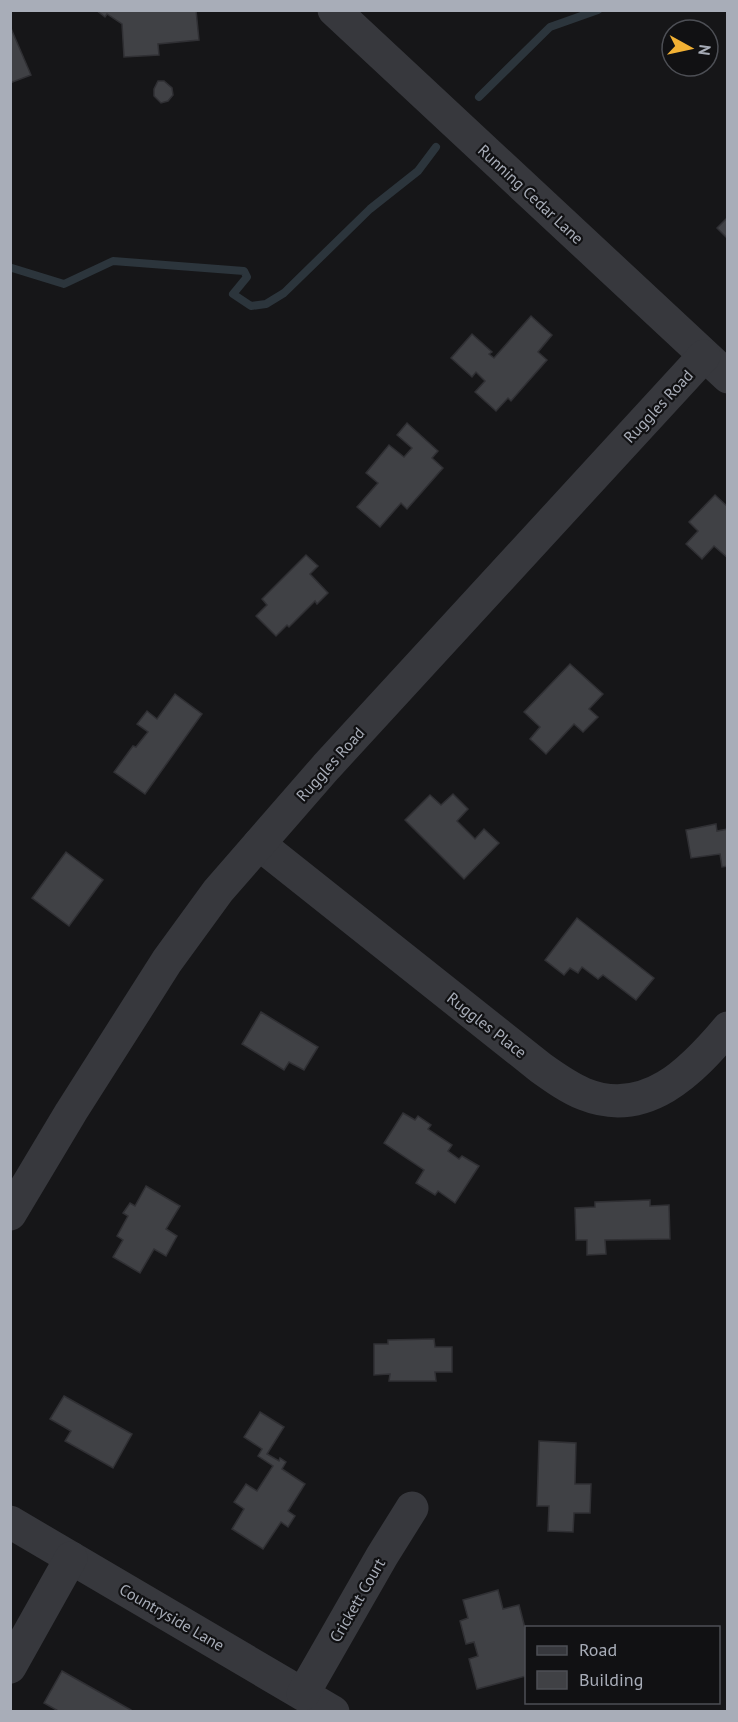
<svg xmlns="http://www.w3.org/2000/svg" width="738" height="1722" font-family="'PT Sans',sans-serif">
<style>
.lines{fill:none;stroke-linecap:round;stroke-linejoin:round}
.stream{stroke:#2c353c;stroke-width:8}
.building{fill:#404145;stroke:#303034;stroke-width:1.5}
.minor{stroke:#37383d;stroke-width:33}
.labels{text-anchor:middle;stroke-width:4.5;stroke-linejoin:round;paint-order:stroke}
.street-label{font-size:16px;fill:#a8adb8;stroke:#111113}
</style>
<rect width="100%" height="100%" fill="#161618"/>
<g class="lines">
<g class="stream">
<path d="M 479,97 L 550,27 L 598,10"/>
<path d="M 10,269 L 12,268 L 64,284 L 113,261 L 244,271 L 247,277 L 233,294 L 251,306 L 266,304 L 284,293 L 370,209 L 418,171 L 436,147"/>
</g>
</g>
<g class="building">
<path d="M 96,10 L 196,10 L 199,40 L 158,44 L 159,55 L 124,57 L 122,24 L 107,14 L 105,17 Z"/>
<path d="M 10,26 L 31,75 L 10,83 Z"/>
<path d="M 158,81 L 164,81 L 172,88 L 173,95 L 168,101 L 161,103 L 154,96 L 154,89 Z"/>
<path d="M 728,217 L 728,239 L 717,228 Z"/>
<path d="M 531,316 L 552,335 L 538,352 L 547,360 L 511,401 L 508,398 L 496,411 L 475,392 L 485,381 L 476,372 L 472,377 L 451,358 L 472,334 L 492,352 L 489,354 L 494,358 Z"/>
<path d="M 407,423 L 438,451 L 432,458 L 443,468 L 407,509 L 401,503 L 380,527 L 357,507 L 378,483 L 366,473 L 389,445 L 404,457 L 412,448 L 397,435 Z"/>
<path d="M 715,495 L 728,507 L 728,558 L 714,546 L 702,559 L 686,544 L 698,531 L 689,522 Z"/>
<path d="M 306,555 L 318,566 L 310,574 L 328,593 L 317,604 L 315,601 L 289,627 L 287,625 L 276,636 L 256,616 L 267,605 L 262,599 Z"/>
<path d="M 570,664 L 603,694 L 589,709 L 598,717 L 583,732 L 574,724 L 546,754 L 530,739 L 540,727 L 524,712 Z"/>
<path d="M 175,694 L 202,714 L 145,794 L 114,772 L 133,746 L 136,747 L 148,732 L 137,724 L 147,711 L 157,719 Z"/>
<path d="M 453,794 L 468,809 L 457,821 L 475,839 L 484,829 L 499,843 L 464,879 L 405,820 L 430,795 L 441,805 Z"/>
<path d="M 716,824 L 717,831 L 728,829 L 728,866 L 722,867 L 720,854 L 691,858 L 686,830 Z"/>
<path d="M 66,852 L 103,880 L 69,926 L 32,898 Z"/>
<path d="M 577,918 L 654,978 L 636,1000 L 603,975 L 598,979 L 582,967 L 578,973 L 570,968 L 564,975 L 545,960 Z"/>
<path d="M 261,1012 L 318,1047 L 304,1070 L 289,1062 L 284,1070 L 242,1044 Z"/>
<path d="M 403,1113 L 415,1120 L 418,1116 L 431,1125 L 428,1129 L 452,1145 L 448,1151 L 459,1159 L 462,1156 L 479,1166 L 455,1203 L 438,1191 L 435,1195 L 416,1183 L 424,1170 L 384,1143 Z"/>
<path d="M 146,1186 L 180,1206 L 166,1229 L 177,1236 L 166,1256 L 154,1249 L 140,1273 L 113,1257 L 123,1240 L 117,1236 L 128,1216 L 123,1213 L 130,1203 L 135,1206 Z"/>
<path d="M 650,1200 L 650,1206 L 669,1205 L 670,1239 L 605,1240 L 606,1254 L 587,1255 L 587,1240 L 576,1240 L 575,1208 L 595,1207 L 595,1202 Z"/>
<path d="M 434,1339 L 435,1347 L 452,1347 L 452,1372 L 435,1372 L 436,1381 L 389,1381 L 390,1374 L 374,1375 L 374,1344 L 388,1344 L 388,1340 Z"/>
<path d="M 64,1396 L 132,1434 L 113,1468 L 65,1441 L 71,1431 L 50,1419 Z"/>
<path d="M 260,1412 L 284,1427 L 267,1454 L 279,1461 L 280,1458 L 286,1462 L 282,1469 L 305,1484 L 288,1511 L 295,1516 L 288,1527 L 281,1522 L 263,1549 L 232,1529 L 244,1509 L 234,1502 L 246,1484 L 257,1491 L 273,1466 L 258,1456 L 262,1449 L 244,1437 Z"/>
<path d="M 539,1441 L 576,1443 L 575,1484 L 591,1484 L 590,1513 L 574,1513 L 573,1532 L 548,1531 L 549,1506 L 537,1506 Z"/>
<path d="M 498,1590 L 503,1609 L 519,1605 L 525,1628 L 528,1627 L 526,1676 L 477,1689 L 469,1659 L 478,1656 L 474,1642 L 466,1644 L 460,1621 L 468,1618 L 463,1600 Z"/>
<path d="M 62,1671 L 131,1710 L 131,1712 L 60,1712 L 44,1703 Z"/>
</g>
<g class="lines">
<g class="minor">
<path d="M 334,10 L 728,377"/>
<path d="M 259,844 L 541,1068 C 555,1078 569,1088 584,1094 C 646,1119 692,1071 728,1028"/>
<path d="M 10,1214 L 71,1112 L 167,961 L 218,891 L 326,767 L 704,356"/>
<path d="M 10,1522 L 333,1712"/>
<path d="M 10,1667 L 71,1558"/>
<path d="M 303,1694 L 382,1556 L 412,1508"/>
</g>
</g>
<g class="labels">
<g class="street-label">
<text transform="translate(531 194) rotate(43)" y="6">Running Cedar Lane</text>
<text transform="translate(658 406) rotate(-47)" y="6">Ruggles Road</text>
<text transform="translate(330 764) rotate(-48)" y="6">Ruggles Road</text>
<text transform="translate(487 1025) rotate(38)" y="6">Ruggles Place</text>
<text transform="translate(357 1600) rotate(-60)" y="6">Crickett Court</text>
<text transform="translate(172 1617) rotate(30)" y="6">Countryside Lane</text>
</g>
</g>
<rect width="738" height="1722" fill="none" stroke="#a8adb8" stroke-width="24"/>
<rect x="525" y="1626" width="195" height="78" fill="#111113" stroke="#4d4f55" stroke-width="1.5"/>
<rect x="537" y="1646" width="30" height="9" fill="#37383d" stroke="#4d4f55" stroke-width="1.5"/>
<text x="579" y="1656" font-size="18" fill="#a8adb8">Road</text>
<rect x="537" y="1671" width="30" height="18" fill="#404145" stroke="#4d4f55" stroke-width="1.5"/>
<text x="579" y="1686" font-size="18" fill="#a8adb8">Building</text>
<g transform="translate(690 48) rotate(98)"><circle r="28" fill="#111113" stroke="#4d4f55" stroke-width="1.5"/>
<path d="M0-4.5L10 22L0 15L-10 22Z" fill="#f2b134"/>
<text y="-9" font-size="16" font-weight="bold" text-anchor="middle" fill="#a8adb8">N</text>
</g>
</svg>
